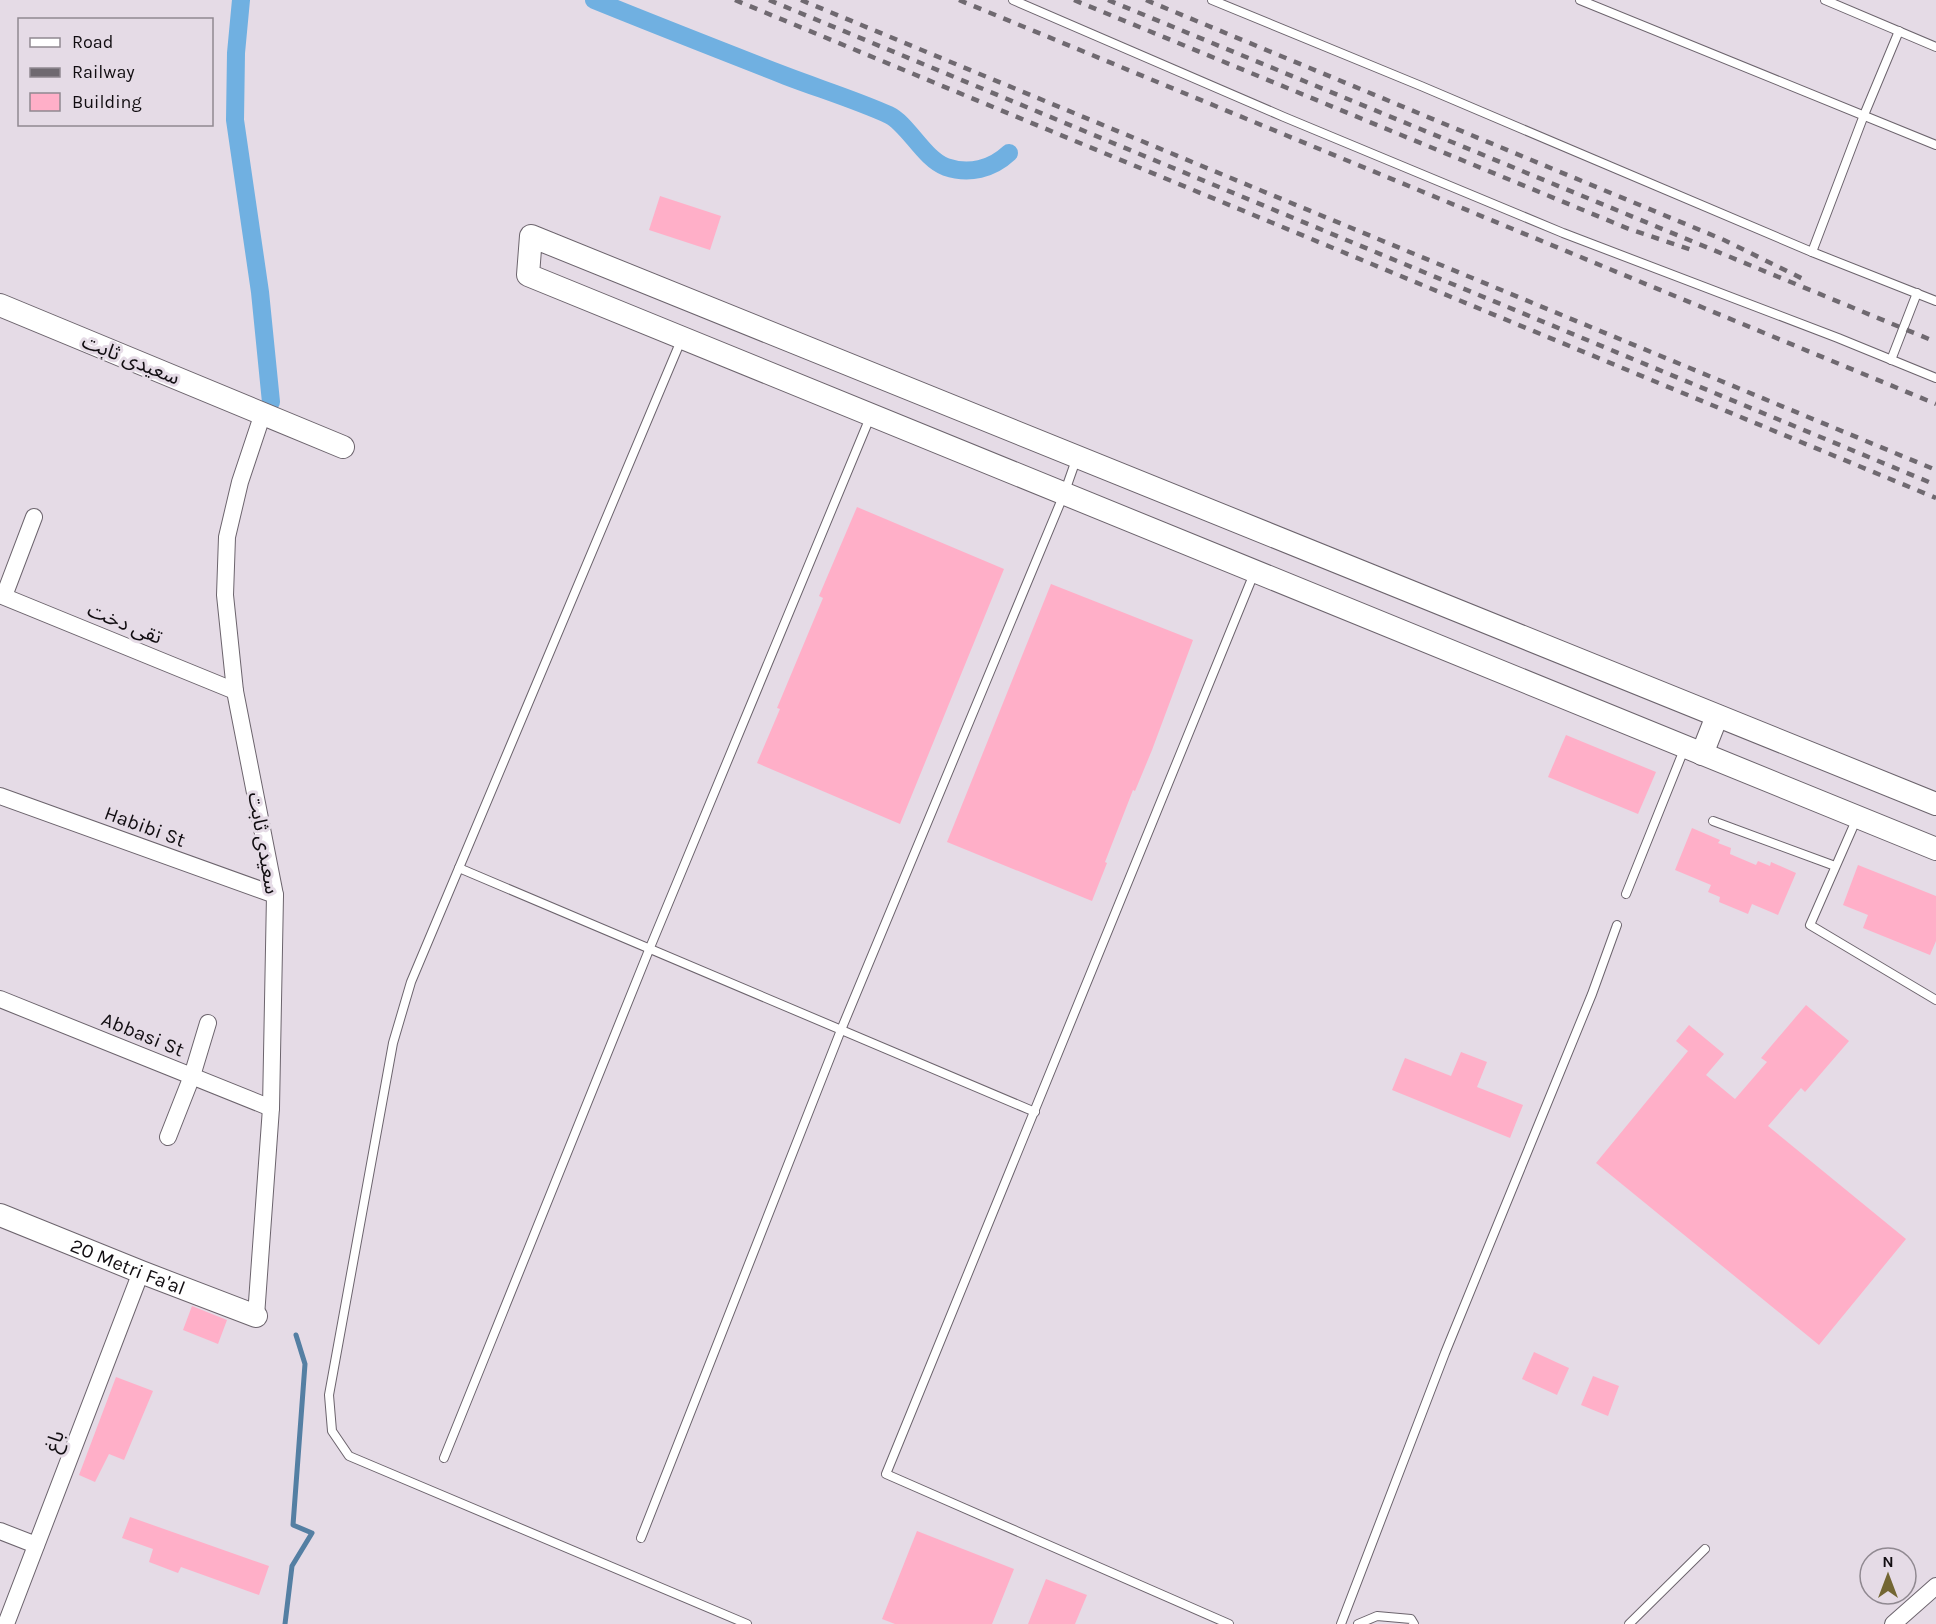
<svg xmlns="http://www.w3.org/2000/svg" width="1936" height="1624" font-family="Karla,'Noto Sans Arabic',sans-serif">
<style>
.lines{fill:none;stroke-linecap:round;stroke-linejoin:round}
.stream{stroke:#547fa3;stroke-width:5}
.canal{stroke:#70b0e1;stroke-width:18}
.building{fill:#ffafc8}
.lane-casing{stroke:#6c646d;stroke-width:10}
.street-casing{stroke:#6c646d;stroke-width:18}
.secondary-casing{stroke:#6c646d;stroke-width:24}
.lane{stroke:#fff;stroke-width:8}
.street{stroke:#fff;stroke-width:16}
.secondary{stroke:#fff;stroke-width:22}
.rail{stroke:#6f6970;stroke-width:4.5;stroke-dasharray:8 8;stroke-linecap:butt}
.labels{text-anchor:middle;stroke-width:6;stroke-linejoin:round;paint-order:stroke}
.street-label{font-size:20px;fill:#110d11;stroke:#e5dbe6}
</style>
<rect width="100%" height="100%" fill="#e5dbe6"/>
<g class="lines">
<path class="stream" d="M 285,1624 L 292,1566 L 312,1533 L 293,1525 L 305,1364 L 296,1335"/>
<g class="canal">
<path d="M 241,0 L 236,53 L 235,120 L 260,292 L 271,402"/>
<path d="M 594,0 C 658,26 722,51 786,76 C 820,89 856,100 889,115 C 908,124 924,159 946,167 C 969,175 992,169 1009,153"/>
</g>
</g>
<g class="building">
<path d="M 660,196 L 721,216 L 710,250 L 649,230 Z"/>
<path d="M 857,507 L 1004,569 L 900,824 L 757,763 L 780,709 L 777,708 L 823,598 L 819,596 Z"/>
<path d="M 1051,584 L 1193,640 L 1152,750 L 1135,791 L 1133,790 L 1105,862 L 1107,863 L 1092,901 L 947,842 Z"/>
<path d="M 1566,735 L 1656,772 L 1638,814 L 1548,777 Z"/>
<path d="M 1692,828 L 1720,840 L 1718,843 L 1731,848 L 1730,854 L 1756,865 L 1758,861 L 1770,866 L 1771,862 L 1796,873 L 1778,915 L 1752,904 L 1748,914 L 1719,902 L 1720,897 L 1708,892 L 1711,885 L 1675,870 Z"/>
<path d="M 1858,865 L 1936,896 L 1936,941 L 1930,955 L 1863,928 L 1868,915 L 1843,905 Z"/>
<path d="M 1806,1005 L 1849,1041 L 1805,1092 L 1801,1088 L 1768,1126 L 1906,1239 L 1819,1345 L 1596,1163 L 1688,1051 L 1676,1041 L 1689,1025 L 1724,1054 L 1706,1075 L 1735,1099 L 1767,1062 L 1761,1058 Z"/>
<path d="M 1461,1052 L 1487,1062 L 1477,1087 L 1523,1105 L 1510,1138 L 1392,1090 L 1405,1058 L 1451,1076 Z"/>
<path d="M 192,1306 L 227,1320 L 218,1344 L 183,1330 Z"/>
<path d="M 1534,1352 L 1569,1368 L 1557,1395 L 1522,1379 Z"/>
<path d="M 1593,1376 L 1619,1386 L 1608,1416 L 1581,1405 Z"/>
<path d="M 116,1377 L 153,1391 L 124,1460 L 109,1454 L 95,1482 L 79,1475 Z"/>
<path d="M 130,1517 L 269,1566 L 259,1595 L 181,1567 L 178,1573 L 149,1562 L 153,1549 L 122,1538 Z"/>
<path d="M 917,1531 L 1014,1569 L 992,1624 L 895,1624 L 882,1619 Z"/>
<path d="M 1046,1579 L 1087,1595 L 1075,1624 L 1028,1624 Z"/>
</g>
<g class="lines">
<g class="lane-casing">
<g id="lane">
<path d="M 1013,0 L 1284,117 L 1563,233 L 1838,338 L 1936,378"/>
<path d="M 1212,0 L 1421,86 L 1812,252"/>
<path d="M 1580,0 L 1936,145"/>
<path d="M 1825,0 L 1936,47"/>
<path d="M 1899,31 L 1864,115 L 1812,252 L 1936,301"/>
<path d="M 682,338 L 411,982 L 393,1043 L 329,1395 L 332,1431 L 349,1456 L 747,1624"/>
<path d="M 1891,360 L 1917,293"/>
<path d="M 1857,818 L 1810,925 L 1936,1000"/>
<path d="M 1713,821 L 1835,866"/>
<path d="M 459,868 L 1035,1112"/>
<path d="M 1626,894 L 1685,747"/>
<path d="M 444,1458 L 649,950 L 871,415"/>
<path d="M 641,1538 L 841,1030 L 1064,494 L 1077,457"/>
<path d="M 1229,1624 L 886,1474 L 1255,571"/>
<path d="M 1341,1624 L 1445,1353 L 1592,994 L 1617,925"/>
<path d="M 1358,1624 L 1377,1616 L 1411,1619 L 1414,1624"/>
<path d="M 1629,1624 L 1705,1549"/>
</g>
</g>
<g class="street-casing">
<g id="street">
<path d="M 0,595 L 235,691"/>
<path d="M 4,596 L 34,517"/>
<path d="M 0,796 L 275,895"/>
<path d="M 0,999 L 271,1108"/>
<path d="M 168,1137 L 192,1076 L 208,1023"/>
<path d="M 256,1316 L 271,1108 L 275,895 L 235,691 L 225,595 L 227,537 L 240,482 L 263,413"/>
<path d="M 0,1531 L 36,1545"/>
<path d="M 6,1624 L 141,1272"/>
<path d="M 1893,1624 L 1936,1586"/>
</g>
</g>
<g class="secondary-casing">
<g id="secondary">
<path d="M 0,305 L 343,447"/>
<path d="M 1702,754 L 1717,716"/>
<path d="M 1936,804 L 531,236 L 528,275 L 1936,849"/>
<path id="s1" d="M 0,1215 L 141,1272 L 256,1316"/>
</g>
</g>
<use href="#lane" class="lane"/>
<use href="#street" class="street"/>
<use href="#secondary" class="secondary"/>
<g class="rail">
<path d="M 735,0 L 1936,498"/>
<path d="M 769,0 L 1936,485"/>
<path d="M 801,0 L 1936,470"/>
<path d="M 959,0 L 1936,404"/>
<path d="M 1074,0 L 1629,229 L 1692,250"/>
<path d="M 1108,0 L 1936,342"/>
<path d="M 1146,0 L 1724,240 L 1803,279"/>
</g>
</g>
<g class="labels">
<g class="street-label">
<text transform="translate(131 359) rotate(22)" y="7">سعیدی ثابت</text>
<text transform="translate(125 623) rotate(22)" y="7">تقی دخت</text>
<text transform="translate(145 826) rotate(20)" y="7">Habibi St</text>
<text transform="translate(264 843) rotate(80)" y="7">سعیدی ثابت</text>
<text transform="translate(143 1034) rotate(22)" y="7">Abbasi St</text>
<text dy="7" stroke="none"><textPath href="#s1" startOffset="138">20 Metri Fa'al</textPath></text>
<text transform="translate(54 1441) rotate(-69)" y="7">باغ</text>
</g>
</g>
<rect x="18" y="18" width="195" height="108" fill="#e5dbe6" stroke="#908991" stroke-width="1.5"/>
<rect x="30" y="38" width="30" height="9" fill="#ffffff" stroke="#908991" stroke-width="1.5"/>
<text x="72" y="48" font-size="18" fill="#110d11">Road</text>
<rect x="30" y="68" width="30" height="9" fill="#6f6970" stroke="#908991" stroke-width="1.5"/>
<text x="72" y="78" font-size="18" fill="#110d11">Railway</text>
<rect x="30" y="93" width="30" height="18" fill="#ffafc8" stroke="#908991" stroke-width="1.5"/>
<text x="72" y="108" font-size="18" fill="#110d11">Building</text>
<g transform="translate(1888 1576)"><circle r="28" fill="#e5dbe6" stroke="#908991" stroke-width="1.5"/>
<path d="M0-4.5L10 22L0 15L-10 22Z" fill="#736633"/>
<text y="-9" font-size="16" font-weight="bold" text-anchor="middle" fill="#110d11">N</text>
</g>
</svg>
